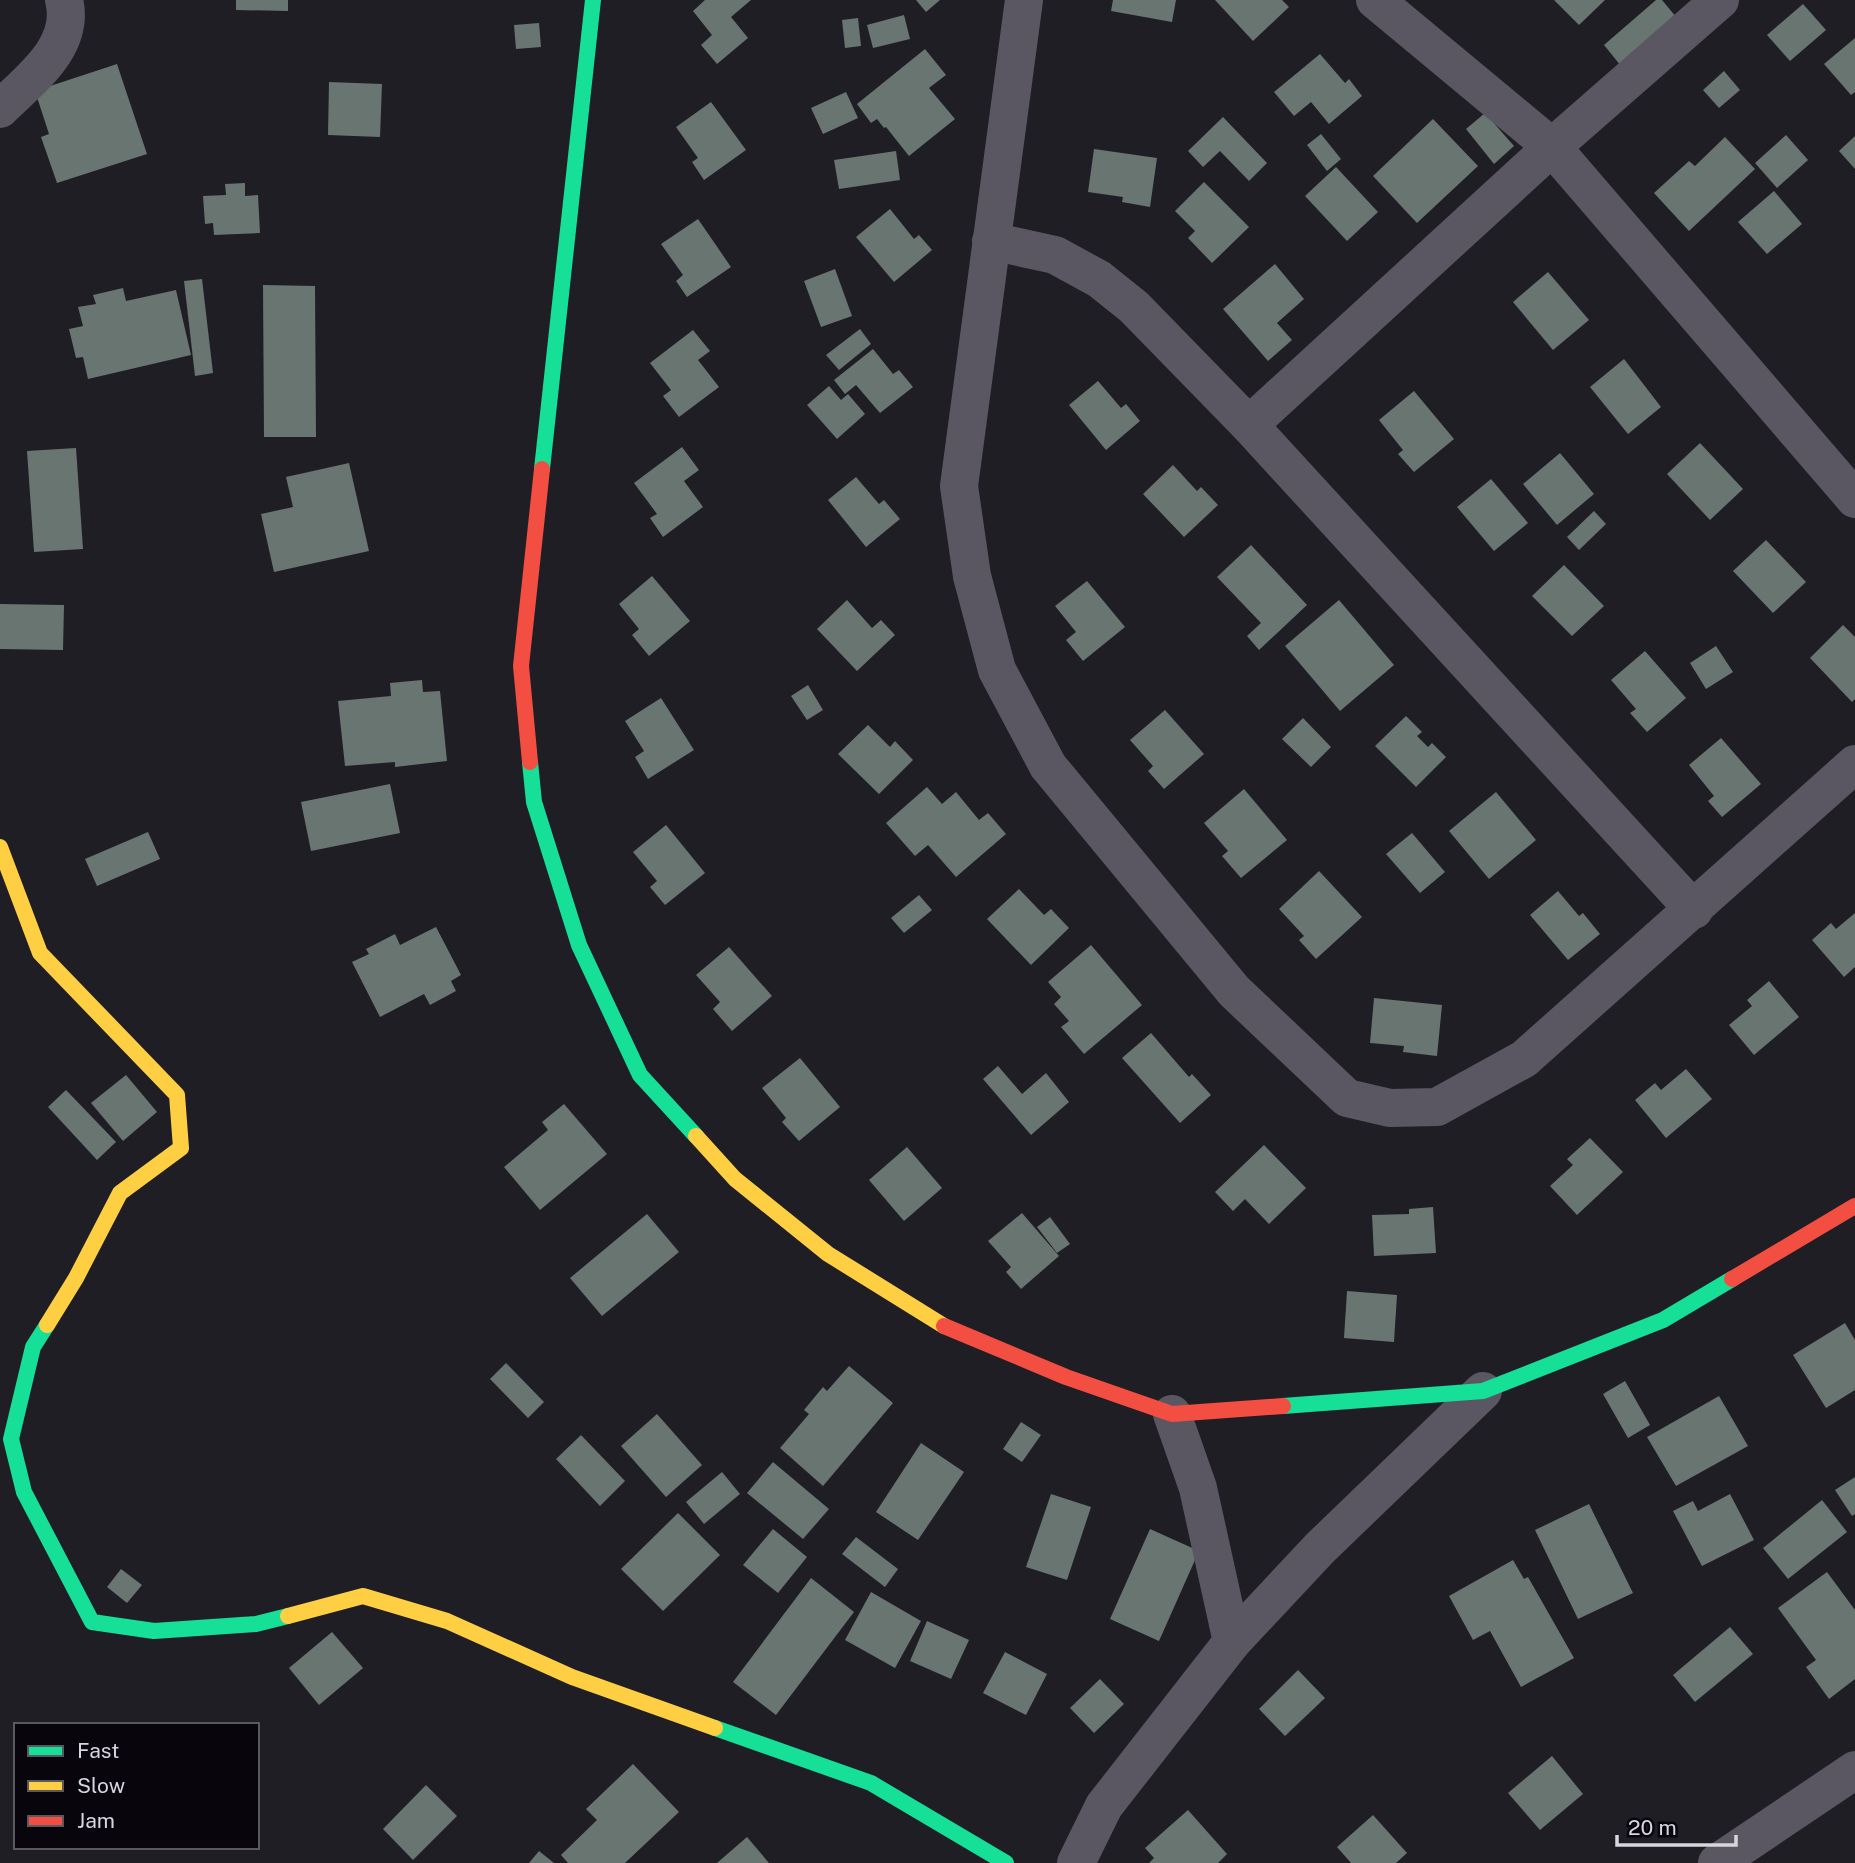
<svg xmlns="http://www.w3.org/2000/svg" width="1855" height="1863" font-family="'Public Sans',sans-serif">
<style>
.building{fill:#697570}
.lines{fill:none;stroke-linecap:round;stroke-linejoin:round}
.street{stroke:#5a5763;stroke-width:38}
.fast{stroke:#16e098;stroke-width:16}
.slow{stroke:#ffcf43;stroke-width:16}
.jam{stroke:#f24e42;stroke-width:16}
</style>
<rect width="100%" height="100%" fill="#1f1e24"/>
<g class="building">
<path d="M 236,0 L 288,0 L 288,11 L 236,10 Z"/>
<path d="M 705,0 L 751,0 L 731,17 L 748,38 L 717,64 L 701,45 L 712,35 L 693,11 Z"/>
<path d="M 916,0 L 940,0 L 926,12 Z"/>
<path d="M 1113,0 L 1176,0 L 1172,22 L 1111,11 Z"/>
<path d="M 1215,0 L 1282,0 L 1289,7 L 1253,41 Z"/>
<path d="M 1554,0 L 1605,0 L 1579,25 Z"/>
<path d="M 1656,0 L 1662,0 L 1677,18 L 1621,66 L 1604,45 Z"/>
<path d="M 1803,4 L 1826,30 L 1790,61 L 1767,35 Z"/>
<path d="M 904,15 L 910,39 L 873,48 L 867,25 Z"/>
<path d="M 858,18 L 861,46 L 845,48 L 842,20 Z"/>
<path d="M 539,23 L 541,47 L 516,49 L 514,25 Z"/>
<path d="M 1855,38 L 1855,92 L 1851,95 L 1824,64 Z"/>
<path d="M 925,49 L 946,75 L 929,88 L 955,119 L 909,156 L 886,127 L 884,128 L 877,119 L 871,123 L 857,104 Z"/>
<path d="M 1320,54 L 1345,83 L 1349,79 L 1362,96 L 1329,124 L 1311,102 L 1294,116 L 1274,92 Z"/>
<path d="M 117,64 L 147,154 L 57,183 L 41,137 L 49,134 L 35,91 Z"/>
<path d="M 1724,71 L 1740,90 L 1719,108 L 1703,90 Z"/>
<path d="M 329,82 L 382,84 L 380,137 L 328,135 Z"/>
<path d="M 846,92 L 858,118 L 823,134 L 811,108 Z"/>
<path d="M 711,102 L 746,150 L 704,180 L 692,162 L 698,158 L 676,127 Z"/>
<path d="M 1485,113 L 1514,146 L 1494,164 L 1466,129 Z"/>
<path d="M 1223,117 L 1267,163 L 1249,181 L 1220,151 L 1203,167 L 1188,151 Z"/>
<path d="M 1433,119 L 1478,166 L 1417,223 L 1373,176 Z"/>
<path d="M 1321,134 L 1341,159 L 1327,171 L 1307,145 Z"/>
<path d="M 1786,135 L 1808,160 L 1777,188 L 1755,163 Z"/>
<path d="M 1855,136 L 1855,169 L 1839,151 Z"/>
<path d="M 1725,137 L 1755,169 L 1689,231 L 1654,193 L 1689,161 L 1695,166 Z"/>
<path d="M 1094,149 L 1157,158 L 1150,207 L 1122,202 L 1123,197 L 1088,192 Z"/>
<path d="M 896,151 L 900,180 L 839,189 L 834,160 Z"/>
<path d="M 1336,167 L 1378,212 L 1347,241 L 1305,196 Z"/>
<path d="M 1204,182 L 1249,227 L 1212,263 L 1188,238 L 1195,231 L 1175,211 Z"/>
<path d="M 245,183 L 245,196 L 258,195 L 260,233 L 214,235 L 213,223 L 205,224 L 203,196 L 226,195 L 225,184 Z"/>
<path d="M 1774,191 L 1802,224 L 1767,254 L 1738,222 Z"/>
<path d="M 890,209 L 914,239 L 919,235 L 932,250 L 894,282 L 856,237 Z"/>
<path d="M 698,219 L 731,267 L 687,297 L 676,281 L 683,275 L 661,244 Z"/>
<path d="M 1275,264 L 1304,299 L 1277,323 L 1292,340 L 1268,361 L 1223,309 Z"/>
<path d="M 835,269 L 852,316 L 821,327 L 804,281 Z"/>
<path d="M 1548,272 L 1589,320 L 1553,350 L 1513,302 Z"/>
<path d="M 202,279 L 213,373 L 195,376 L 184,281 Z"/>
<path d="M 263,285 L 315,286 L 316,437 L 264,437 Z"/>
<path d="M 123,288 L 126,301 L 176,290 L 191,355 L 88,379 L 83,357 L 76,358 L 69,329 L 83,326 L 78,307 L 96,304 L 93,295 Z"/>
<path d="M 860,329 L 871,344 L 839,370 L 826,355 Z"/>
<path d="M 693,330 L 710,351 L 698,360 L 719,387 L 679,417 L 663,396 L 671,390 L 650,363 Z"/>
<path d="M 873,349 L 893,374 L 899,370 L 913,387 L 880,413 L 856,385 L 845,394 L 834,380 Z"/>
<path d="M 1624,359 L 1661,407 L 1628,434 L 1590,387 Z"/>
<path d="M 1098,381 L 1121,408 L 1126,404 L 1140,421 L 1106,450 L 1069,405 Z"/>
<path d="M 829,386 L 841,400 L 848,394 L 865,414 L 837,439 L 807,405 Z"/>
<path d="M 1414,391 L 1454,439 L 1414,472 L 1398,454 L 1403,450 L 1379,420 Z"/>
<path d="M 1700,443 L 1743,489 L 1710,520 L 1667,474 Z"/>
<path d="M 682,447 L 699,470 L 684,481 L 703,507 L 663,537 L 650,518 L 657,514 L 634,483 Z"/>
<path d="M 76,448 L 83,549 L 34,552 L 27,451 Z"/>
<path d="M 1560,453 L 1594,494 L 1557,525 L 1523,484 Z"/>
<path d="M 349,463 L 369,551 L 274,572 L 261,514 L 293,507 L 286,477 Z"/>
<path d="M 1173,465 L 1197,491 L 1201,487 L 1218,505 L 1184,537 L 1143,494 Z"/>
<path d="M 856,477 L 879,504 L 884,500 L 900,519 L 866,547 L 828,500 Z"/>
<path d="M 1491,479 L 1528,523 L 1494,551 L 1457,507 Z"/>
<path d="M 1594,511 L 1606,524 L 1579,550 L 1567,537 Z"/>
<path d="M 1766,540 L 1806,582 L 1773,613 L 1733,571 Z"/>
<path d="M 1251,545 L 1307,605 L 1259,650 L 1247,636 L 1261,623 L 1217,577 Z"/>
<path d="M 1564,565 L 1604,606 L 1572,636 L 1532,596 Z"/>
<path d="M 652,576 L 690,621 L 649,656 L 632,635 L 639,629 L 619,604 Z"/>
<path d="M 1087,581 L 1125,627 L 1083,661 L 1066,640 L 1076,632 L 1055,606 Z"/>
<path d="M 847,600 L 872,628 L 881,620 L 895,635 L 857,671 L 817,629 Z"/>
<path d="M 1339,600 L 1394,665 L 1340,711 L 1285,646 Z"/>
<path d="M 0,604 L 64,605 L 63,650 L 0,649 Z"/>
<path d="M 1843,625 L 1855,637 L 1855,699 L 1852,702 L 1810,658 Z"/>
<path d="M 1716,646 L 1733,672 L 1706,689 L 1690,663 Z"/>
<path d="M 1645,651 L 1686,698 L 1647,732 L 1630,713 L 1636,709 L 1611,680 Z"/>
<path d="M 422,680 L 423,692 L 440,691 L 447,761 L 395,767 L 395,762 L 345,766 L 338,701 L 391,696 L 390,683 Z"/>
<path d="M 808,685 L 823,710 L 807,720 L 791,696 Z"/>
<path d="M 661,698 L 694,750 L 648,779 L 635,757 L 644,751 L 625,721 Z"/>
<path d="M 1165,710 L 1204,754 L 1164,789 L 1148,771 L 1153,766 L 1130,740 Z"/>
<path d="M 1406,716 L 1422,732 L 1417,736 L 1428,747 L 1432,743 L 1446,757 L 1416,787 L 1375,746 Z"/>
<path d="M 1303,718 L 1331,747 L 1311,767 L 1282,739 Z"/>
<path d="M 868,725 L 890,747 L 895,741 L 913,760 L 879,794 L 838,754 Z"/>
<path d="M 1721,738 L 1761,784 L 1722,817 L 1708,801 L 1714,796 L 1689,765 Z"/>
<path d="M 390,784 L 400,833 L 311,851 L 301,802 Z"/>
<path d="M 927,787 L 942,804 L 956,792 L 979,820 L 988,813 L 1006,834 L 956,877 L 928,845 L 915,856 L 886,823 Z"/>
<path d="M 1244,789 L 1287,840 L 1241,878 L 1222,856 L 1228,851 L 1204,823 Z"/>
<path d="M 1496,792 L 1536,840 L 1489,879 L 1449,831 Z"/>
<path d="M 666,825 L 705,873 L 665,905 L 650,887 L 657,881 L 633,852 Z"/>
<path d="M 148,832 L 160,859 L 97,886 L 85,859 Z"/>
<path d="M 1412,833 L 1445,872 L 1420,893 L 1386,854 Z"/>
<path d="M 1319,871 L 1362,917 L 1316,959 L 1299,940 L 1304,936 L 1279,909 Z"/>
<path d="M 1019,889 L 1044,915 L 1051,909 L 1069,928 L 1031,965 L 987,919 Z"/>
<path d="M 1558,891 L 1579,916 L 1583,913 L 1600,934 L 1568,960 L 1530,915 Z"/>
<path d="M 919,895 L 932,910 L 904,933 L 891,918 Z"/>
<path d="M 1855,913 L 1855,967 L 1844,977 L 1812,940 L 1831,923 L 1836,929 Z"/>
<path d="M 436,927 L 461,975 L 451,981 L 456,991 L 430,1005 L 424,994 L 380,1017 L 352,962 L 369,954 L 366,949 L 395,934 L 400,945 Z"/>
<path d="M 1091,945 L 1142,1005 L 1084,1054 L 1061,1027 L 1069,1021 L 1054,1004 L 1061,997 L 1048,982 Z"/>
<path d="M 729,947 L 772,996 L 732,1031 L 713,1009 L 720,1002 L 696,975 Z"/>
<path d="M 1769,981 L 1799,1017 L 1754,1055 L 1729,1025 L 1752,1006 L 1747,1000 Z"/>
<path d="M 1374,998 L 1442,1005 L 1437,1056 L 1403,1052 L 1404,1046 L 1370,1043 Z"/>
<path d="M 1151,1033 L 1189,1077 L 1192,1074 L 1211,1095 L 1180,1123 L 1122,1058 Z"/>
<path d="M 800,1058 L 840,1107 L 799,1141 L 782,1122 L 786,1118 L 762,1088 Z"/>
<path d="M 998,1066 L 1022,1094 L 1046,1073 L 1069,1102 L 1031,1135 L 983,1079 Z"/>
<path d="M 1686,1069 L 1712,1099 L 1666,1138 L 1635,1100 L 1655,1083 L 1661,1090 Z"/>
<path d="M 126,1075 L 157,1112 L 123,1141 L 91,1103 Z"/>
<path d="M 66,1090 L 116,1142 L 97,1160 L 48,1107 Z"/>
<path d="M 564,1104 L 607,1154 L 540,1210 L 504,1167 L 548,1130 L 542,1122 Z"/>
<path d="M 1590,1138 L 1623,1172 L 1577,1215 L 1550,1186 L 1573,1165 L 1567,1159 Z"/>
<path d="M 1264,1145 L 1306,1188 L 1269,1224 L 1245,1199 L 1233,1211 L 1215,1192 Z"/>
<path d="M 907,1147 L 942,1188 L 904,1221 L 869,1180 Z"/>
<path d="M 1433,1207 L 1436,1253 L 1374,1256 L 1372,1215 L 1409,1214 L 1409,1209 Z"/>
<path d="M 1022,1213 L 1059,1256 L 1021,1289 L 1006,1272 L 1011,1267 L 988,1241 Z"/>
<path d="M 647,1214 L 679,1252 L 602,1316 L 570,1278 Z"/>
<path d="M 1050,1217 L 1070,1244 L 1057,1253 L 1037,1227 Z"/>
<path d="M 1347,1291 L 1397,1295 L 1394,1342 L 1344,1338 Z"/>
<path d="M 1845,1323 L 1855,1340 L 1855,1390 L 1826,1408 L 1793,1355 Z"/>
<path d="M 506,1363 L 544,1402 L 528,1418 L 490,1379 Z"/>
<path d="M 849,1366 L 893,1403 L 823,1486 L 780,1448 L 809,1414 L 804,1410 L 823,1387 L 827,1391 Z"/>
<path d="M 1625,1381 L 1650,1425 L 1628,1438 L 1603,1394 Z"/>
<path d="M 1719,1396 L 1748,1446 L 1676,1486 L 1647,1437 Z"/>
<path d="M 657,1414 L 702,1465 L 666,1497 L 621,1446 Z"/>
<path d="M 1021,1422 L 1041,1435 L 1022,1462 L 1003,1449 Z"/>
<path d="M 581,1435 L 625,1481 L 600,1506 L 556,1459 Z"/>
<path d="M 921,1443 L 964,1472 L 918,1540 L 876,1512 Z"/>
<path d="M 773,1462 L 829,1509 L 803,1539 L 747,1493 Z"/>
<path d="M 722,1472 L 740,1494 L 704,1524 L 686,1502 Z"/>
<path d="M 1855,1477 L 1855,1514 L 1852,1516 L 1835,1490 Z"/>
<path d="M 1051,1494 L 1091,1507 L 1067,1580 L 1026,1567 Z"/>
<path d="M 1730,1494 L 1754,1540 L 1702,1566 L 1673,1511 L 1693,1501 L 1698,1511 Z"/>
<path d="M 1822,1500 L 1847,1532 L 1788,1579 L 1763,1548 Z"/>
<path d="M 1589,1504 L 1633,1593 L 1578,1619 L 1535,1530 Z"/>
<path d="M 678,1513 L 720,1555 L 663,1611 L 621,1569 Z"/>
<path d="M 773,1529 L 807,1557 L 778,1593 L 743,1565 Z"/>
<path d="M 1150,1529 L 1199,1551 L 1159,1641 L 1110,1619 Z"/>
<path d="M 856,1537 L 898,1569 L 885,1587 L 842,1554 Z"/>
<path d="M 1513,1560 L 1524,1579 L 1528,1577 L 1574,1658 L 1521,1687 L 1490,1631 L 1473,1640 L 1449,1596 Z"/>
<path d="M 121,1569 L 142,1585 L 127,1603 L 107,1587 Z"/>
<path d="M 1827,1572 L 1855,1610 L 1855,1679 L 1829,1699 L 1806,1667 L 1816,1660 L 1778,1608 Z"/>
<path d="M 811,1578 L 854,1612 L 776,1715 L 733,1682 Z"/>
<path d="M 871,1592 L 921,1621 L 895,1668 L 845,1640 Z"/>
<path d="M 927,1621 L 969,1640 L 951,1679 L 910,1661 Z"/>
<path d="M 1730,1627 L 1753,1654 L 1695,1702 L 1673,1675 Z"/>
<path d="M 332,1632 L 363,1668 L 319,1705 L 289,1668 Z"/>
<path d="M 1005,1652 L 1047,1674 L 1026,1715 L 983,1693 Z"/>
<path d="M 1298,1670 L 1325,1698 L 1285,1736 L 1259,1709 Z"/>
<path d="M 1100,1679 L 1124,1704 L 1094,1733 L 1070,1708 Z"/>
<path d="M 1552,1756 L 1583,1794 L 1540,1830 L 1508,1793 Z"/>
<path d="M 633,1764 L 679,1812 L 625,1863 L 568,1863 L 561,1855 L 597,1820 L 586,1809 Z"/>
<path d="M 426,1785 L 457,1816 L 413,1860 L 383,1829 Z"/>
<path d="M 1188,1810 L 1227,1854 L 1218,1863 L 1149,1863 L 1154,1858 L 1145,1848 Z"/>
<path d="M 1373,1815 L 1407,1853 L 1396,1863 L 1351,1863 L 1337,1847 Z"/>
<path d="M 747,1837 L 769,1863 L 717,1863 Z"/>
<path d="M 539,1851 L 554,1863 L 529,1863 Z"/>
</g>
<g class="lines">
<g class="street">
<path d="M 1024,0 L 959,486 L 972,576 L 997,670 L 1048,766 L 1234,991 L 1347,1098 L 1390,1108 L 1437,1107 L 1524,1059 L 1855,764"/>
<path d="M 1375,0 L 1552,147 L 1855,499"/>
<path d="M 0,109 C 29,80 76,47 64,0"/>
<path d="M 991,241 L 1055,255 L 1099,279 L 1134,307 L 1249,425 L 1694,910"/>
<path d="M 1249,425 L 1552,147 L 1720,0"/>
<path d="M 1172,1414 L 1198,1488 L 1232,1642"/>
<path d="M 1076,1863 L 1104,1806 L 1232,1642 L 1320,1548 L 1483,1391"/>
<path d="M 1717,1863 L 1855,1770"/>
</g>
<g class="fast">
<path d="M 542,469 L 593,0"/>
<path d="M 530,762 L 534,802 L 579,945 L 640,1075 L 696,1136"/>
<path d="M 47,1325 L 33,1347 L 11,1439 L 24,1492 L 92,1622 L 154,1631 L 256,1624 L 288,1616"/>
<path d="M 1283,1406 L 1483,1391 L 1663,1320 L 1732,1279"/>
<path d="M 715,1728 L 871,1783 L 1006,1863"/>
</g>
<g class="slow">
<path d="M 0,847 L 40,953 L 177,1095 L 181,1148 L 120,1193 L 76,1278 L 47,1325"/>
<path d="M 696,1136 L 735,1179 L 828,1254 L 944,1326"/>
<path d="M 288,1616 L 363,1596 L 447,1621 L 572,1677 L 715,1728"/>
</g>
<g class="jam">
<path d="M 530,762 L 521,666 L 542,469"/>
<path d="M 1732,1279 L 1855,1206"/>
<path d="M 944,1326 L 1066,1377 L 1172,1414 L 1283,1406"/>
</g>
</g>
<rect x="14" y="1723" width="245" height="126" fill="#08060c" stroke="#5b5960" stroke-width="2"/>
<rect x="28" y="1746" width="35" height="10" fill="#16e098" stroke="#5b5960" stroke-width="2"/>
<text x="77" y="1758" font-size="21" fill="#d7d5de">Fast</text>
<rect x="28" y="1781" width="35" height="10" fill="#ffcf43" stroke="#5b5960" stroke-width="2"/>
<text x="77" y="1793" font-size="21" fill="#d7d5de">Slow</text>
<rect x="28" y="1816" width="35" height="10" fill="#f24e42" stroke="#5b5960" stroke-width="2"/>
<text x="77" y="1828" font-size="21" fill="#d7d5de">Jam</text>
<path d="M1617 1835v10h119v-10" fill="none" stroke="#d7d5de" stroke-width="3.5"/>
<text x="1628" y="1835" font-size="21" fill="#d7d5de" stroke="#08060c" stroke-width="5" paint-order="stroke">20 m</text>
</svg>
